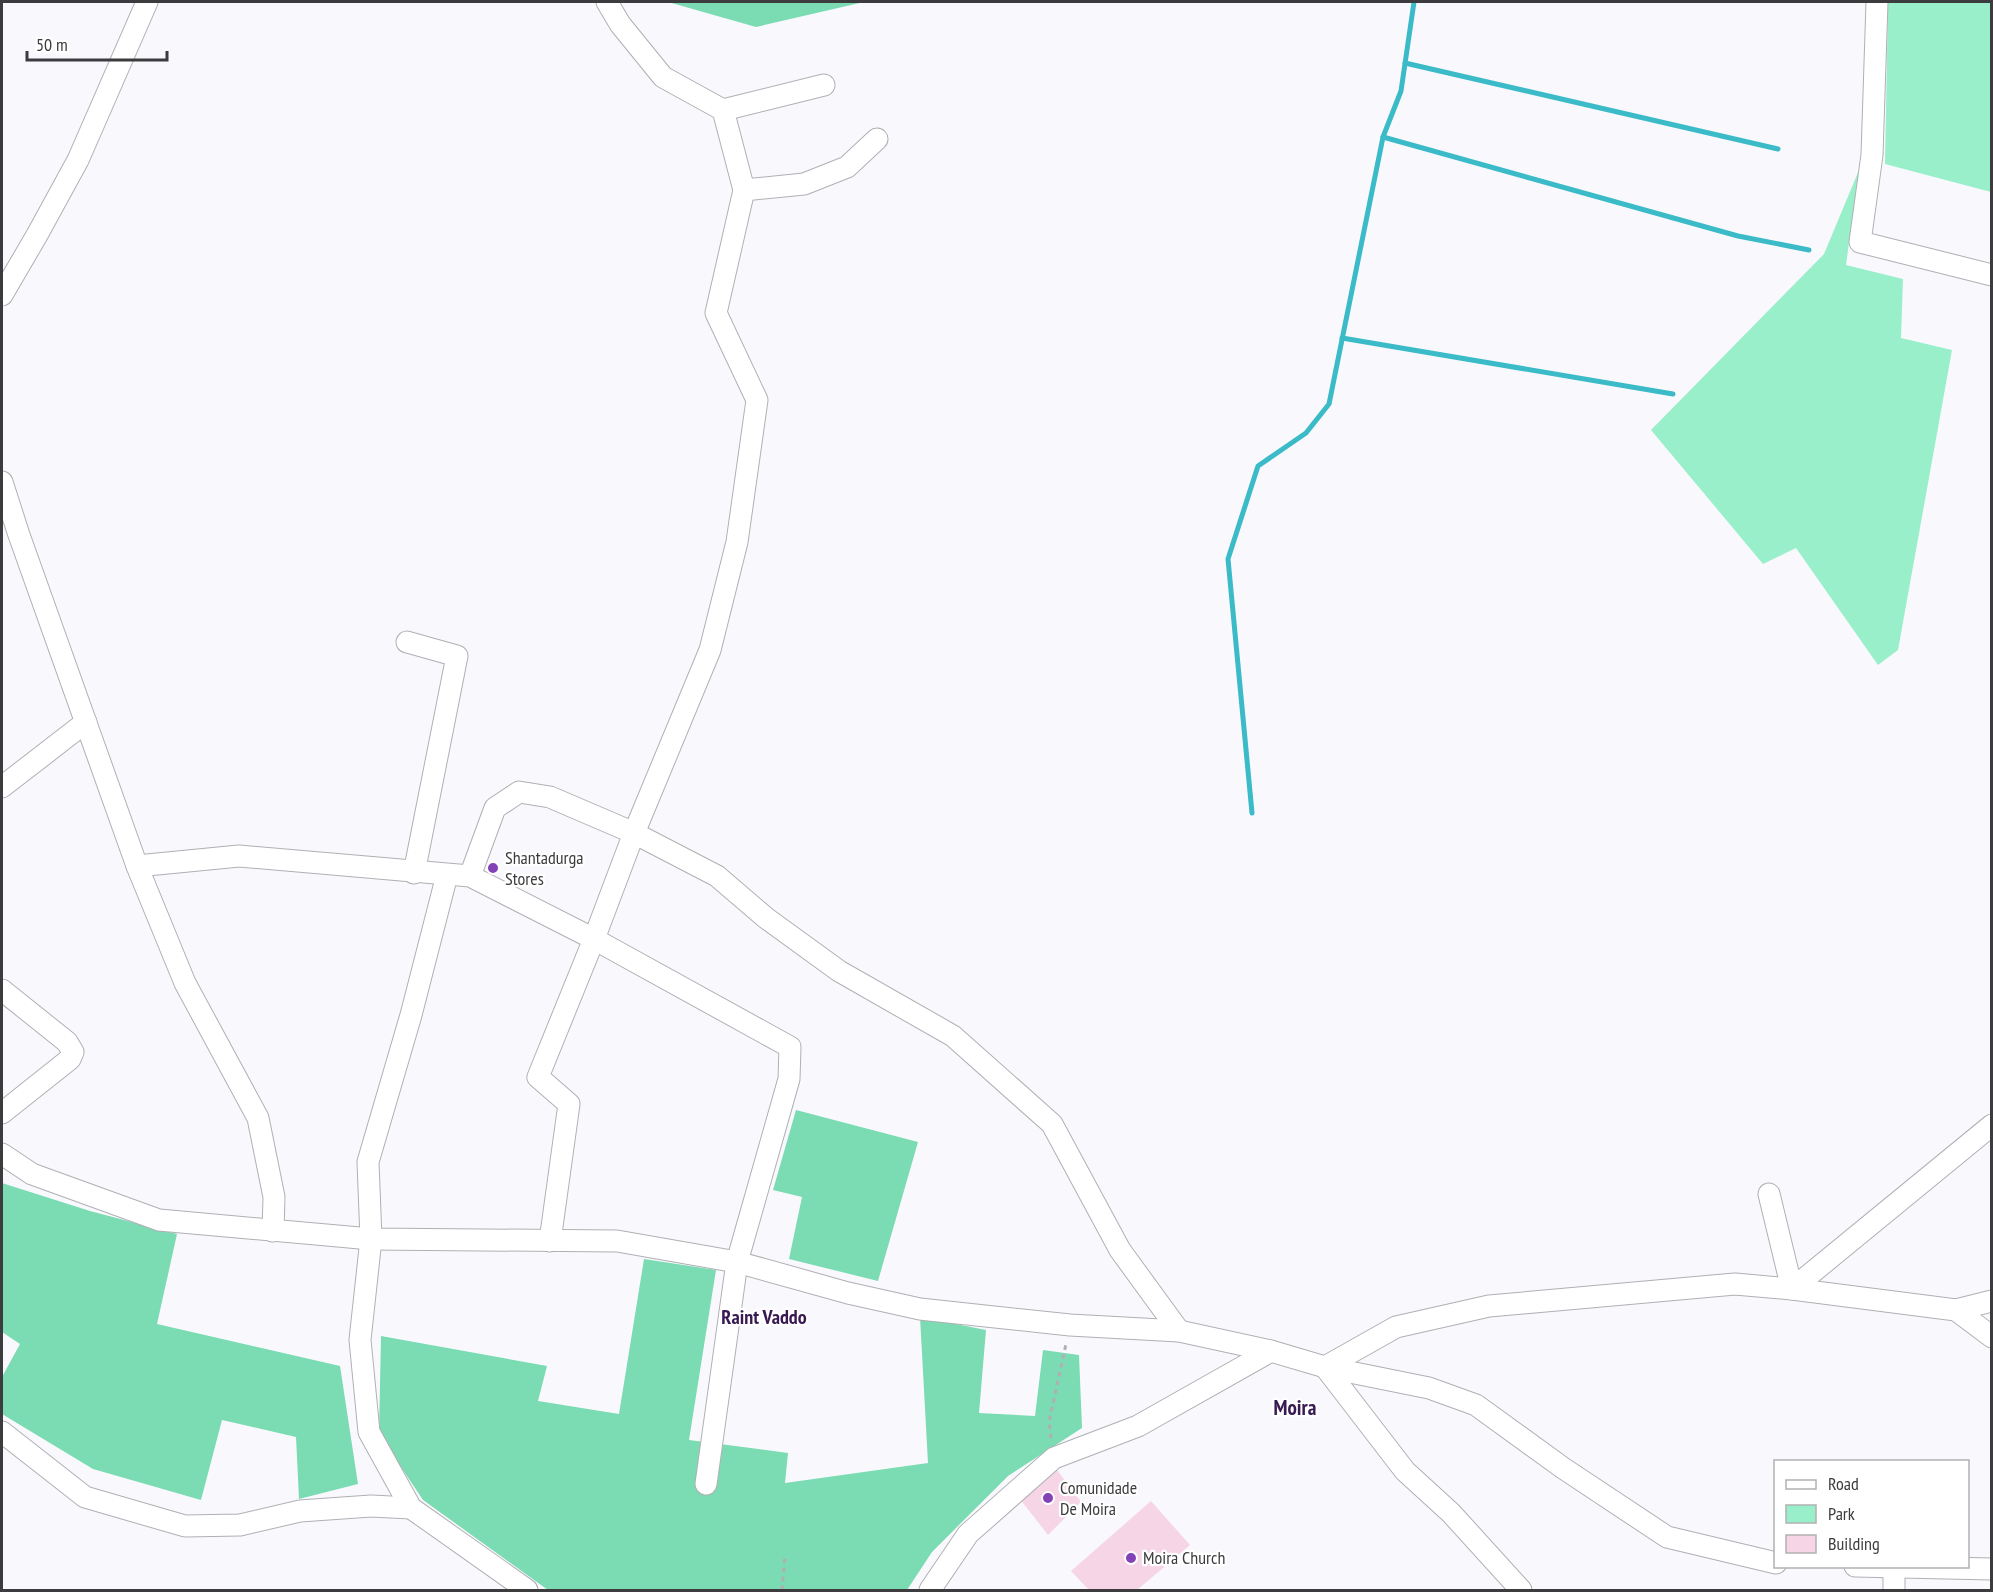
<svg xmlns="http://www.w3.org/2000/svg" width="1993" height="1592" font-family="'PT Sans Narrow',sans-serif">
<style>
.green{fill:#99efc9}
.forest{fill:#7bdbb2}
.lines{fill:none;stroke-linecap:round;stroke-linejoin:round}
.stream{stroke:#3bbac7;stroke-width:5}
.building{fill:#f6d5e7}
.minor-casing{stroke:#afb0b4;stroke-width:23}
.path{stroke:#b0b0b3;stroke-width:3;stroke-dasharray:4.5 4.5;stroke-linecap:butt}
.minor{stroke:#fff;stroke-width:21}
.poi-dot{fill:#8342b6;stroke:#fff;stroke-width:2}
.labels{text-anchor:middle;stroke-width:4.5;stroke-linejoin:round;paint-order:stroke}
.poi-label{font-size:18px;fill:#3c3c3e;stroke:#fff;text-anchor:start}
.neighbourhood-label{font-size:20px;font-weight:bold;fill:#381951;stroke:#fff}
.quarter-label{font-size:21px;font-weight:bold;fill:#381951;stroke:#fff}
</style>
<rect width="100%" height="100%" fill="#f9f9fd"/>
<g class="green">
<path d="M 1888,2 L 1991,2 L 1991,192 L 1885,164 Z"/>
<path d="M 1859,170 L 1846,265 L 1903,279 L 1901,338 L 1952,350 L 1898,650 L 1878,665 L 1796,548 L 1763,564 L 1651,430 L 1824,254 Z"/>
</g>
<g class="forest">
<path d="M 668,2 L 864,2 L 756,27 Z"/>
<path d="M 796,1110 L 918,1142 L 878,1281 L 789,1259 L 802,1197 L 773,1190 Z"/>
<path d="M 2,1183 L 90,1211 L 177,1234 L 157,1324 L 340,1366 L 358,1484 L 299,1499 L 296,1437 L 222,1420 L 201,1500 L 93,1469 L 2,1414 L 2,1377 L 20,1344 L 2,1332 Z"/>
<path d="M 644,1259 L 716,1270 L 689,1440 L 788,1453 L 785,1483 L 928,1463 L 920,1317 L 986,1330 L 979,1413 L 1035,1416 L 1043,1350 L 1079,1355 L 1082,1428 L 1008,1476 L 932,1552 L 907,1590 L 548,1590 L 423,1500 L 379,1434 L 381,1336 L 547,1366 L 538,1401 L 619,1414 Z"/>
</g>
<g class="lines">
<g class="stream">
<path d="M 1405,63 L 1778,149"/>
<path d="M 1383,137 L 1738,236 L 1809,250"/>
<path d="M 1342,338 L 1673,394"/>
<path d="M 1252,813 L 1228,559 L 1258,466 L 1306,433 L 1329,404 L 1383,137 L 1401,91 L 1414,2"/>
</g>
</g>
<g class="building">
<path d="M 1054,1466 L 1081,1502 L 1048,1535 L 1016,1494 Z"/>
<path d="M 1151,1501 L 1190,1545 L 1137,1590 L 1089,1590 L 1071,1571 Z"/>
</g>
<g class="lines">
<g class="minor-casing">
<g id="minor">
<path d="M 1877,2 L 1872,155 L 1860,242 L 1992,275"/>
<path d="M 723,110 L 824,85"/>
<path d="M 744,190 L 804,184 L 847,167 L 877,139"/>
<path d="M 2,295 L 37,235 L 78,160 L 147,2"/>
<path d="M 2,482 L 19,535 L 137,866 L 185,983 L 258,1118 L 274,1197 L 273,1231"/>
<path d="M 407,642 L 457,656 L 414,873"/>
<path d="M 2,787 L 86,722"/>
<path d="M 137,866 L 239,856 L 470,876 L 594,939 L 790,1047 L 789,1079 L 737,1262 L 706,1484"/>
<path d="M 447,875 L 411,1015 L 368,1162 L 371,1239 L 360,1340 L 369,1432 L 411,1508 L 527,1590"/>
<path d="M 470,876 L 495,808 L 519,792 L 550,797 L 634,833 L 717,876 L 766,918 L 839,971 L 953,1036 L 1052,1124 L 1120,1250 L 1179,1331"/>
<path d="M 2,990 L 67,1042 L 73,1052 L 70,1059 L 2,1113"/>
<path d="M 2,1154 L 32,1174 L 159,1220 L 371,1239 L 617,1241 L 737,1262 L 848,1293 L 920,1309 L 1070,1325 L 1179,1331 L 1271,1351 L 1325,1367 L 1396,1327 L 1489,1306 L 1735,1284 L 1792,1289 L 1956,1310 L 1992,1301"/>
<path d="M 1769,1194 L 1792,1289 L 1992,1125"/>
<path d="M 550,1241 L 569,1104 L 538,1077 L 594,939 L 634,833 L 710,650 L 737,542 L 757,400 L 716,313 L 744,190 L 723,110 L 663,77 L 620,24 L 607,2"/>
<path d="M 1956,1310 L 1992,1337"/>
<path d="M 1325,1367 L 1429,1388 L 1476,1405 L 1563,1468 L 1667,1537 L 1776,1563"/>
<path d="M 1325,1367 L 1405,1471 L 1451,1513 L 1521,1590"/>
<path d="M 2,1432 L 85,1497 L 185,1526 L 240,1525 L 300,1511 L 371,1506 L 411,1508"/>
<path d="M 1855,1566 L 1992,1569"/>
<path d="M 1894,1568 L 1894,1590"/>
<path d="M 930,1590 L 968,1534 L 1054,1458 L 1138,1426 L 1271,1351"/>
</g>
</g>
<g class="path">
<path d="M 1051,1438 L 1049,1422 L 1066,1344"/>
<path d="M 782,1590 L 785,1555"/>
</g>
<use href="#minor" class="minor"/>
</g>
<g class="poi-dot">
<circle cx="493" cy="868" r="6"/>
<circle cx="1048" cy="1498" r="6"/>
<circle cx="1131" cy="1558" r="6"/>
</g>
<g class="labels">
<g class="poi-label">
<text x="505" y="864">Shantadurga<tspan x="505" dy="21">Stores</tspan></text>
<text x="1060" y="1494">Comunidade<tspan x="1060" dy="21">De Moira</tspan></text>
<text x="1143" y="1564">Moira Church</text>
</g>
<g class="neighbourhood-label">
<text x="764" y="1324">Raint Vaddo</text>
</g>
<g class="quarter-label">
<text x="1295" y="1415">Moira</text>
</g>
</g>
<rect width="1993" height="1592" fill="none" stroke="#3c3c3e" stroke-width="6"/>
<rect x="1774" y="1460" width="195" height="108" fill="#ffffff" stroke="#b1b1b2" stroke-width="1.5"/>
<rect x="1786" y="1480" width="30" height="9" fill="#ffffff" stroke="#b1b1b2" stroke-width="1.5"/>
<text x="1828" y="1490" font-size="18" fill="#3c3c3e">Road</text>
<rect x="1786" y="1505" width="30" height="18" fill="#99efc9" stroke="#b1b1b2" stroke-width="1.5"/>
<text x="1828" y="1520" font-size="18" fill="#3c3c3e">Park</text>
<rect x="1786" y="1535" width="30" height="18" fill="#f6d5e7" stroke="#b1b1b2" stroke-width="1.5"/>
<text x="1828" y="1550" font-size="18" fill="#3c3c3e">Building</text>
<path d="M27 51v9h140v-9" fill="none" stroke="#3c3c3e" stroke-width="3"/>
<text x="36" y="51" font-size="18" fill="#3c3c3e" stroke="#ffffff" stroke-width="4.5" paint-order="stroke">50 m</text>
</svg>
